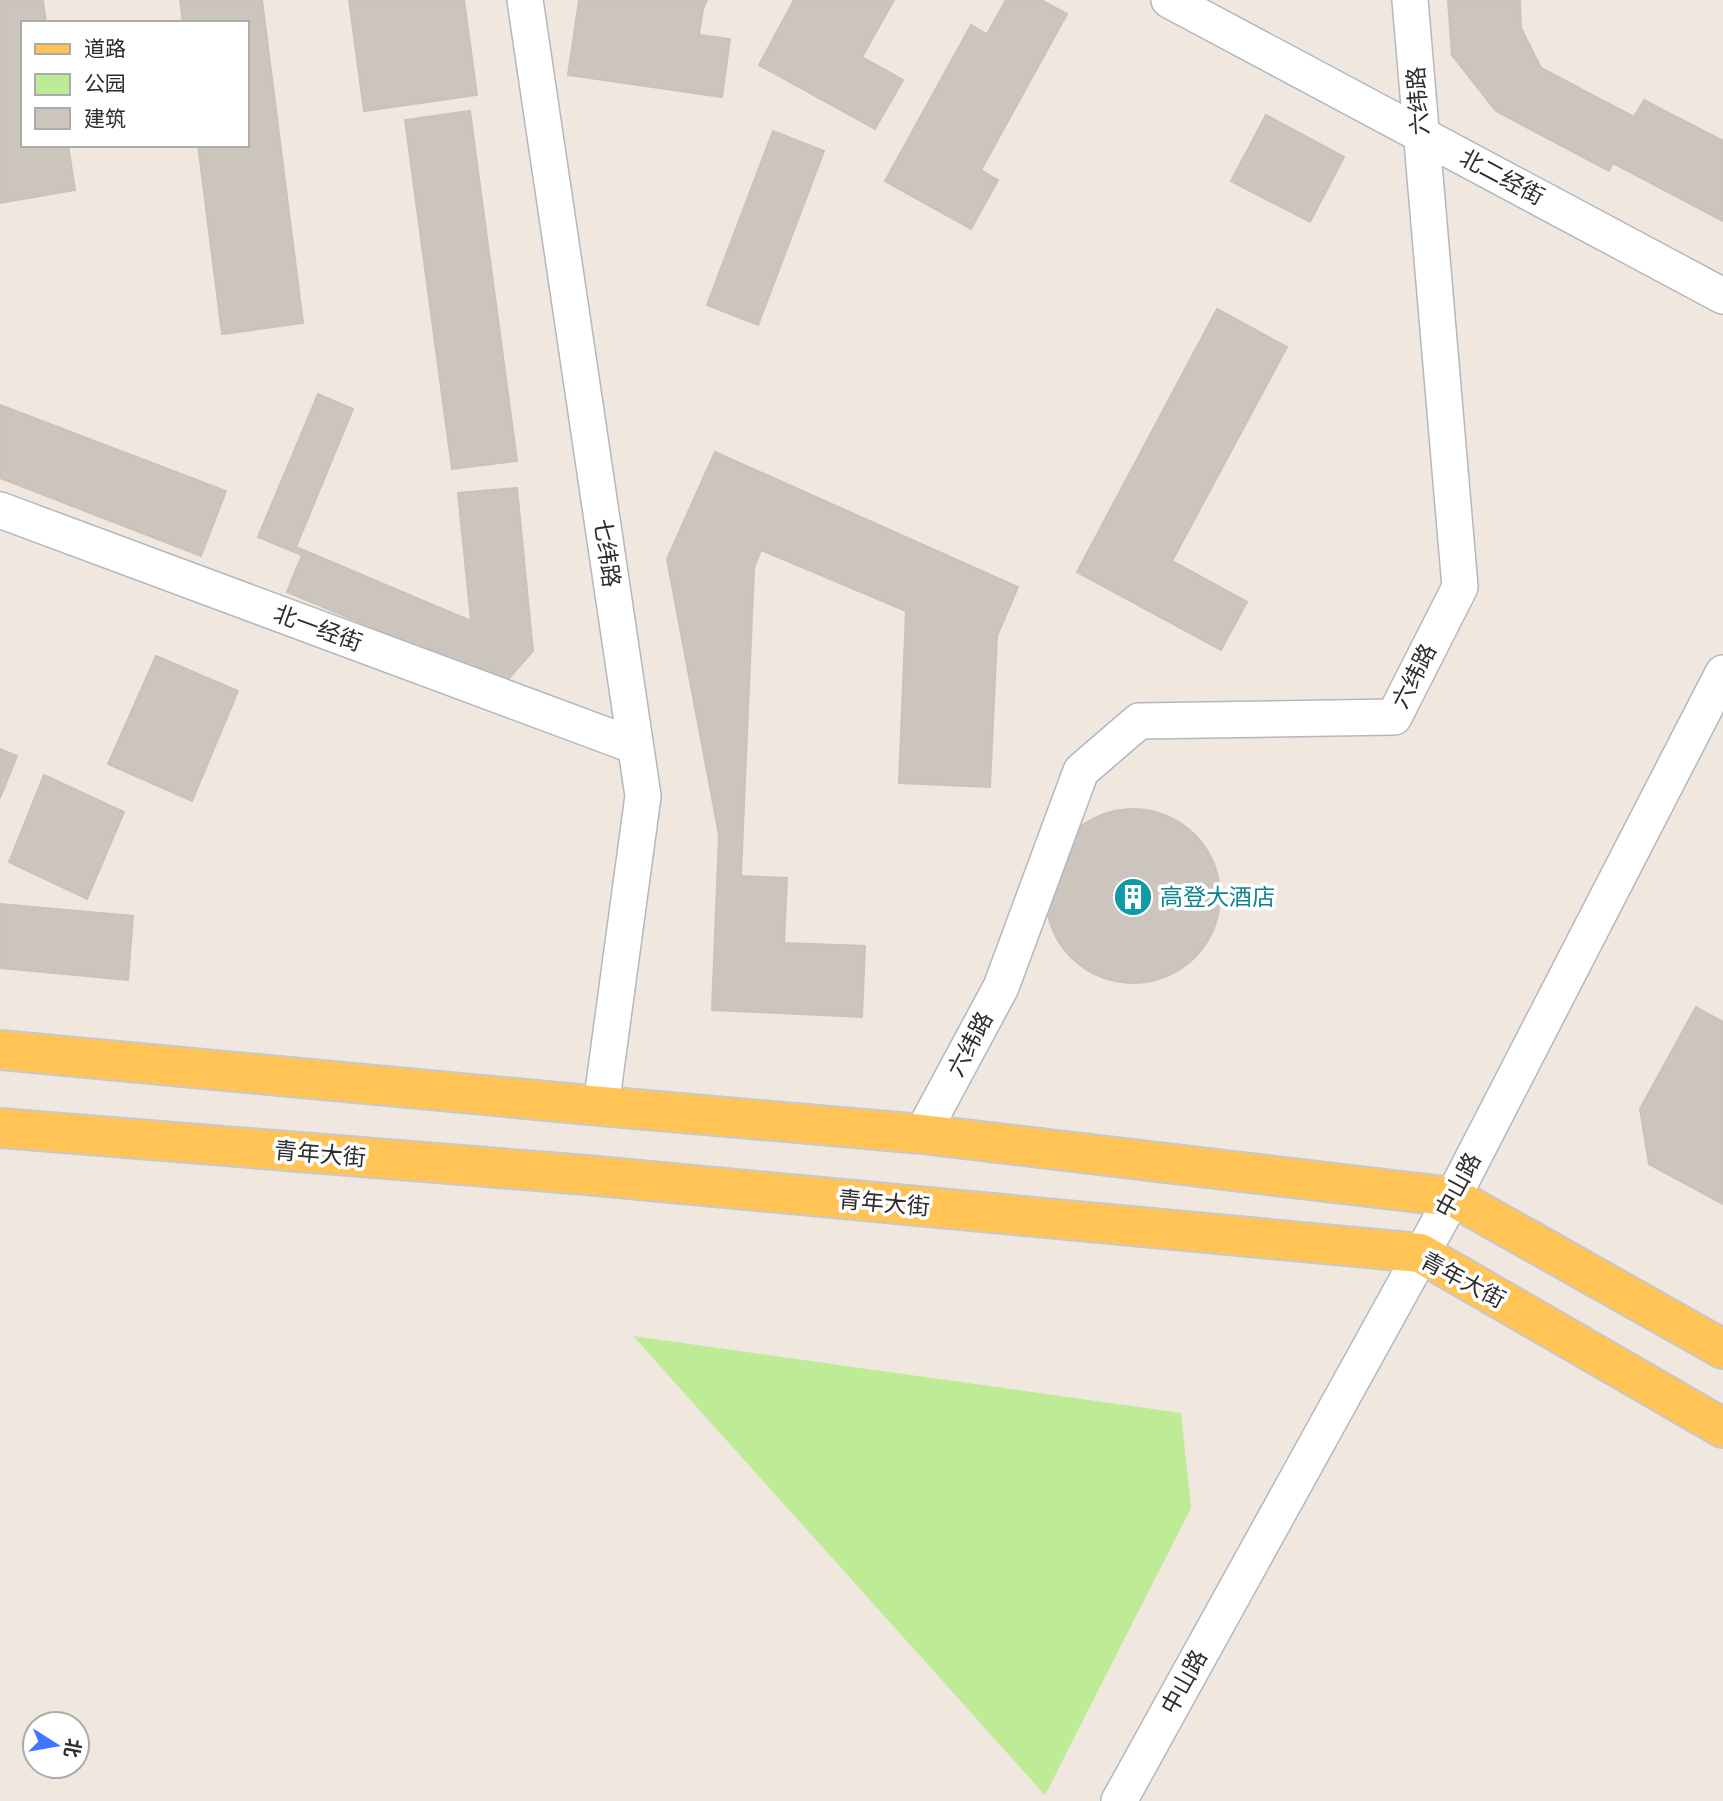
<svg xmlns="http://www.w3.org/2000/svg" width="1723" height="1801" font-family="Montserrat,'Noto Sans SC',sans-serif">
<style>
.green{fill:#bdeb96}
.building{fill:#cbc5bd;stroke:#ccc2b8;stroke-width:2}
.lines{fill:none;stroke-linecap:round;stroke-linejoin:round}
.minor-casing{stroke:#b3b7c2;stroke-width:38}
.major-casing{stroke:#c8c8c8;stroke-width:42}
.minor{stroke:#fff;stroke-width:35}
.major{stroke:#ffc455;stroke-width:38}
.labels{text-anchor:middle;stroke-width:7;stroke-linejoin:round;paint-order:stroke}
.street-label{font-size:23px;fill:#2d2d2d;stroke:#fff}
.culture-label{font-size:23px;fill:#0d838f;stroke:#fff;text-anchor:start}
</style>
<rect width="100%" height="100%" fill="#f0e7df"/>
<path class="green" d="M 633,1336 L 1181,1413 L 1191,1508 L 1045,1795 Z"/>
<g class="building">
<path d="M 0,0 L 43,0 L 46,23 L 23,23 L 23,145 L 68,145 L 75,190 L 0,203 Z"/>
<path d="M 180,0 L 262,0 L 303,323 L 222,334 L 198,145 L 247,145 L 247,23 L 183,23 Z"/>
<path d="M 349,0 L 464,0 L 477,95 L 364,111 Z"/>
<path d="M 579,0 L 707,0 L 703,9 L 699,35 L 730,39 L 722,97 L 568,75 Z"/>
<path d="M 794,0 L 894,0 L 862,57 L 903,80 L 875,129 L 759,65 Z"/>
<path d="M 1006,0 L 1041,0 L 1067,14 L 981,170 L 998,180 L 971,229 L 885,181 L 971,25 L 987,34 Z"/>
<path d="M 1448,0 L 1520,0 L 1521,28 L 1541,68 L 1634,117 L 1644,100 L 1723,141 L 1723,221 L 1613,163 L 1609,171 L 1496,111 L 1452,55 Z"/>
<path d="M 470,111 L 517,461 L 452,469 L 405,120 Z"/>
<path d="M 1266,115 L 1344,157 L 1310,222 L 1231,181 Z"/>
<path d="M 773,131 L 824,151 L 758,325 L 707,305 Z"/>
<path d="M 1217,309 L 1287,347 L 1172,561 L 1247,602 L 1221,650 L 1077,572 Z"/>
<path d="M 318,394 L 353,409 L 296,547 L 471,621 L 458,493 L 517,488 L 533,651 L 505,683 L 287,592 L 302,555 L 258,537 Z"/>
<path d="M 0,405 L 226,491 L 201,556 L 0,478 Z"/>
<path d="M 715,452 L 1018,587 L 997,636 L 990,787 L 899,783 L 906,611 L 761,550 L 754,568 L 741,876 L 787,878 L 784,943 L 865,946 L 862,1017 L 712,1010 L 719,835 L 667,559 Z"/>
<path d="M 156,656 L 238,691 L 192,801 L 108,764 Z"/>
<path d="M 0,749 L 17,756 L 0,798 Z"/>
<path d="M 44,775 L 124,812 L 87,899 L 9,862 Z"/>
<circle cx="1133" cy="896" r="87"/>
<path d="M 0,904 L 133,916 L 128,980 L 0,968 Z"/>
<path d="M 1696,1007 L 1723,1022 L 1723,1204 L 1649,1164 L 1640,1109 Z"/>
</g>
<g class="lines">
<g class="minor-casing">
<g id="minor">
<path d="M 525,0 L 643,796 L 601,1106"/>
<path d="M 1169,0 L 1723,296"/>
<path d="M 0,510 L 635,746"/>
<path d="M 922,1134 L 1001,987 L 1081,771 L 1139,721 L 1394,717 L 1460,587 L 1410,0"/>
<path d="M 1119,1801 L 1453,1197 L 1723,673"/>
</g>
</g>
<g class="major-casing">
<g id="major">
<path d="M 0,1050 L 601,1106 L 922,1134 L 1453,1197 L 1723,1349"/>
<path d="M 0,1128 L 586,1175 L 1420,1253 L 1723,1428"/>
</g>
</g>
<use href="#minor" class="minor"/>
<use href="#major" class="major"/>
</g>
<defs>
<g id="building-disc" transform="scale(2.0125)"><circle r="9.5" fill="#0f9aa8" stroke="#fff"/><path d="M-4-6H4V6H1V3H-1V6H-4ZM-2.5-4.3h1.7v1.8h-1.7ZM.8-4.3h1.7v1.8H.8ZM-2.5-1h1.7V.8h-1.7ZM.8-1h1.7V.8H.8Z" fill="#fff"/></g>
</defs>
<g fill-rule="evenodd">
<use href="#building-disc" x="1133" y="897"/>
</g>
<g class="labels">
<g class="street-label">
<text transform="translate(1418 101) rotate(-94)" y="8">六纬路</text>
<text transform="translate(1502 177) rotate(28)" y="8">北二经街</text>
<text transform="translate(607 553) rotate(82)" y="8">七纬路</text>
<text transform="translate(318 628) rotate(20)" y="8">北一经街</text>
<text transform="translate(1414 676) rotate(-63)" y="8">六纬路</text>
<text transform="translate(970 1044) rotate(-62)" y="8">六纬路</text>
<text transform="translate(320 1154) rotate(5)" y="8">青年大街</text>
<text transform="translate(1458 1185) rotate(-62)" y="8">中山路</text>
<text transform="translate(884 1203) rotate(5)" y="8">青年大街</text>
<text transform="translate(1463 1280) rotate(28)" y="8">青年大街</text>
<text transform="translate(1184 1682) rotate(-61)" y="8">中山路</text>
</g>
<g class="culture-label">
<text x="1160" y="905">高登大酒店</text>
</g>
</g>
<rect x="21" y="21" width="228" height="126" fill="#ffffff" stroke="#ababab" stroke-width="2"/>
<rect x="35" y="44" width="35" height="10" fill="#ffc455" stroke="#ababab" stroke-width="2"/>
<text x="84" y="56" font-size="21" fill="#2d2d2d">道路</text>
<rect x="35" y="74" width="35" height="21" fill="#bdeb96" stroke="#ababab" stroke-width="2"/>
<text x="84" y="91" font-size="21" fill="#2d2d2d">公园</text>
<rect x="35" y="108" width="35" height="21" fill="#cbc5bd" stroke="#ababab" stroke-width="2"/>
<text x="84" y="126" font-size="21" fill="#2d2d2d">建筑</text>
<g transform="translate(56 1745) rotate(101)"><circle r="33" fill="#ffffff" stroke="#ababab" stroke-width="2"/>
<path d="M0-5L12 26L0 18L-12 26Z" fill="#3d77ff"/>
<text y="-10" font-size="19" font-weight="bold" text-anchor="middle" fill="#2d2d2d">北</text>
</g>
</svg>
